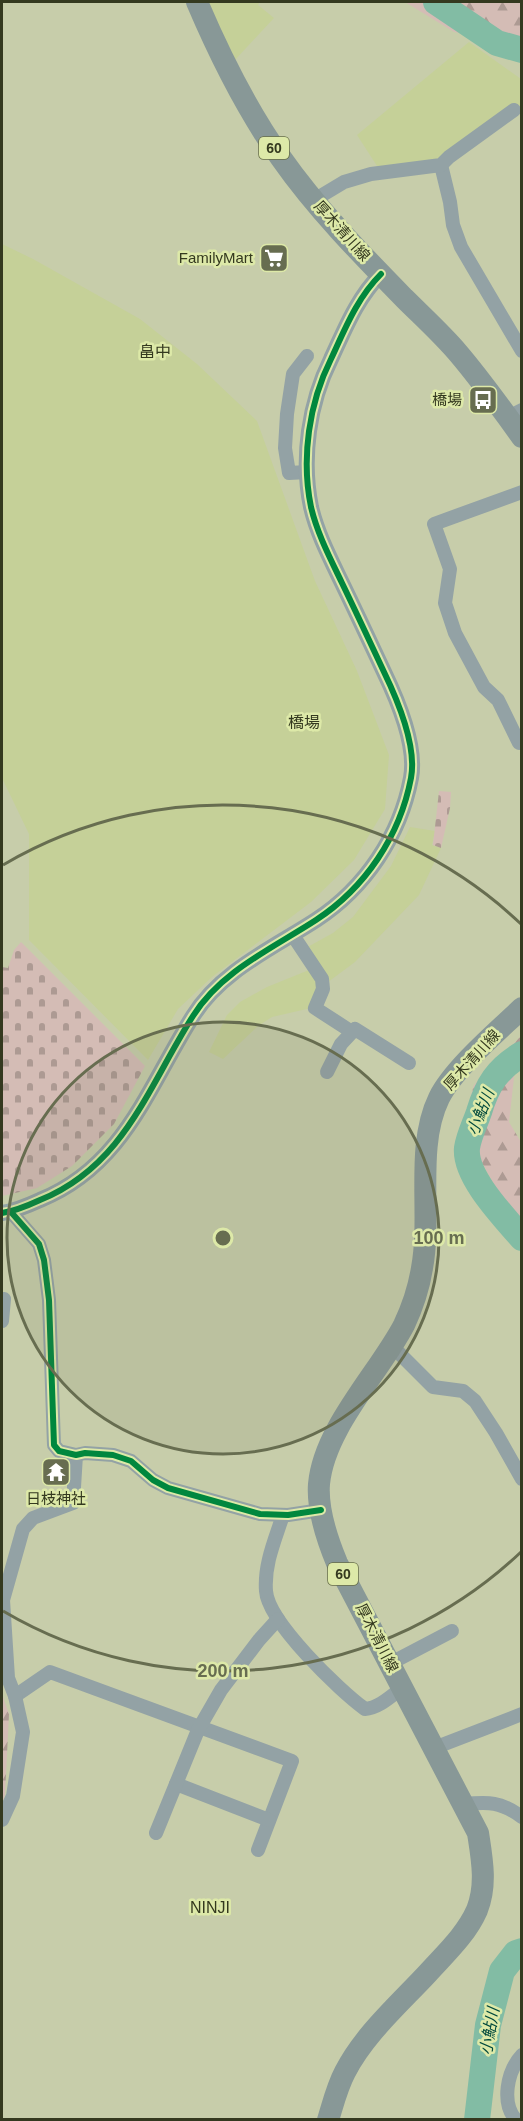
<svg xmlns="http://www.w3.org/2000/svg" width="523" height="2121" font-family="Helvetica,'Noto Sans JP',sans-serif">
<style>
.built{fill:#c5d098}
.forest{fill:url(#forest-firs)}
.cemetery{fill:url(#cemetery-stones)}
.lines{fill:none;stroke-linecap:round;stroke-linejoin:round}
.river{stroke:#82bca4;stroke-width:26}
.minor{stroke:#93a2a5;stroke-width:14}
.tertiary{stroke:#93a2a5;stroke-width:16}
.primary{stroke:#889897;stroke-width:22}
.cycleway-casing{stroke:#dde9a8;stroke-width:10}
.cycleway{stroke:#00873e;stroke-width:6}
.ring{fill:none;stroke:#676d50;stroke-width:3}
.labels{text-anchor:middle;stroke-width:5;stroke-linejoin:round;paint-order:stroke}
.shield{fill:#dde9a8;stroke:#676e48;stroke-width:1.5}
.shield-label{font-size:14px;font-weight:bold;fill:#34391f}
.street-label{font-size:15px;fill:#34391f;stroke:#dde9a8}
.poi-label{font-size:15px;fill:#34391f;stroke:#dde9a8;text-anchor:end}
.neighbourhood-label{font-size:16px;fill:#34391f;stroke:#dde9a8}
.water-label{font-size:16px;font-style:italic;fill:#00493d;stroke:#dde9a8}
.centre{fill:#676d50;stroke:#dde9a8;stroke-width:3}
.ring-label{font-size:18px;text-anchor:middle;font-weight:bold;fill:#676d50;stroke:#dde9a8;stroke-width:5;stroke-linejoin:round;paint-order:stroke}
</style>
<defs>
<pattern id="forest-firs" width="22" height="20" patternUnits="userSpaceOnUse" patternTransform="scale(1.5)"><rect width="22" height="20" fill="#d4bcb5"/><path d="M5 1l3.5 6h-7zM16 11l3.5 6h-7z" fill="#ad9a93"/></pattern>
<pattern id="cemetery-stones" width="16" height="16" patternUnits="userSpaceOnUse" patternTransform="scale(1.5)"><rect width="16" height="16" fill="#d4bcb5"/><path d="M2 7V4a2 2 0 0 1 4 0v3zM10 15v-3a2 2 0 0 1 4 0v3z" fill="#ad9a93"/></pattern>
</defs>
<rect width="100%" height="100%" fill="#c7cdaa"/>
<g class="built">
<path d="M 207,2 L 260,2 L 258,5 L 274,18 L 234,61 Z"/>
<path d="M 469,42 L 521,79 L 521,111 L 445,158 L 379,169 L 357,135 Z"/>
<path d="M 2,244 L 33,259 L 140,319 L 197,364 L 257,421 L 315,581 L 357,671 L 389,755 L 385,809 L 354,860 L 311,902 L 212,977 L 178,1009 L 148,1060 L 29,940 L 29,834 L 2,778 Z"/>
<path d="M 410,827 L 435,831 L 432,845 L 441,848 L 419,895 L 355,962 L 328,982 L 304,949 L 333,933 L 353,917 L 391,866 Z"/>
<path d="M 309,970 L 320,985 L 311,1008 L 272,1017 L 258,1026 L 223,1059 L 209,1052 L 227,1015 L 240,1002 L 267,987 Z"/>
</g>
<g class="forest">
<path d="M 405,2 L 521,2 L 521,43 L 454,32 Z"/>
<path d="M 521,1036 L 521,1059 L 516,1060 L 509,1122 L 521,1142 L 521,1233 L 462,1127 L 474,1085 Z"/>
<path d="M 2,1694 L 9,1714 L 5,1795 L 2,1803 Z"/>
</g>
<g class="cemetery">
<path d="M 439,791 L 451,792 L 450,808 L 441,848 L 433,845 Z"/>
<path d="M 21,942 L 145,1066 L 114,1124 L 72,1166 L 37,1188 L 2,1196 L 2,967 L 8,968 L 14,950 Z"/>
</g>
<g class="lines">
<g class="river">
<path d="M 436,2 L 497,43 L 522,50"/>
<path d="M 522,1054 C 497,1069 487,1085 479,1112 C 475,1124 469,1135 467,1148 C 464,1176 504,1217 522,1238"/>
<path d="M 477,2120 L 488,2025 L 502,1971 L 516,1953 L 522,1951"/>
</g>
<g class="minor">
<path d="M 441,165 L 450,202 L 453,225 L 461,247 L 522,351"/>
<path d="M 314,200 L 344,182 L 371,174 L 441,165 L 449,157 L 514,110"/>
<path d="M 307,356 L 293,374 L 287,414 L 285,448 L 289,473 L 307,472"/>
<path d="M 508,417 L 522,410"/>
<path d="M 522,492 L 434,524 L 450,569 L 445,603 L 455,633 L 484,687 L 498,700 L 519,743 L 522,741"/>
<path d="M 292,934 L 322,979 L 323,989 L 315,1008 L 352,1032"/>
<path d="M 327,1072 L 341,1044 L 355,1029 L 409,1063"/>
<path d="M 11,1212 L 39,1244 L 44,1260 L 49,1300 L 54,1445 L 59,1451 L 76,1455 L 85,1453 L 113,1455 L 131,1461 L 153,1480 L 168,1488 L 260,1514 L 288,1515 L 321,1510"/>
<path d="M 2,1321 L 4,1299"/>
<path d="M 391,1345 L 433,1387 L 463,1391 L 475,1401 L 496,1433 L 522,1479"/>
<path d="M 283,1515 C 275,1540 264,1564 266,1591 C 268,1622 340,1691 365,1709 C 379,1708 391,1696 402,1688"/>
<path d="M 391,1663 L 452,1631"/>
<path d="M 15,1696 L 50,1672 L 292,1761 L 258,1850"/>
<path d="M 434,1748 L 522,1714"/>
<path d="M 176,1784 L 269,1820"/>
<path d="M 463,1804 C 489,1802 500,1801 522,1817"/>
<path d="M 2,1820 L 13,1796 L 23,1732 L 15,1696 L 8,1678 L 3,1600 L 23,1529 L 33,1518 L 73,1503 L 76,1455"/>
<path d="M 156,1833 L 198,1730 L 221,1690 L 259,1640 L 278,1619"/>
<path d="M 516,2120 C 501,2103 507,2071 522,2055"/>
</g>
<path class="tertiary" d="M 2,1213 C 15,1211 27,1206 40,1200 C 124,1166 148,1087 193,1016 C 221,971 273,948 316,920 C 365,888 400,836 411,778 C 417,746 398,701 384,672 C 370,642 356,612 342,583 C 330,558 317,533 311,507 C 301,458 309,403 331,359 C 345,329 357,298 381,274"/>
<g class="primary">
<path d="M 197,2 C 220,56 246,109 281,158 C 316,208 361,254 404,298 C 422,316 442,334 458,353 C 481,380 501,408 522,437"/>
<path d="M 328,2120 C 333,2104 337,2087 345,2072 C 364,2035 398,2005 427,1974 C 445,1954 466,1935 477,1910 C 487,1885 482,1859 478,1833 L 337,1563 C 327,1539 317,1510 319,1484 C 324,1428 379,1373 404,1325 C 412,1308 419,1287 422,1268 C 432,1214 415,1147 439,1098 C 453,1069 498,1031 522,1008"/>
</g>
<g class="cycleway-casing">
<g id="cycleway">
<path d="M 11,1212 L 39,1244 L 44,1260 L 49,1300 L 54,1445 L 59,1451 L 76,1455 L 85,1453 L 113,1455 L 131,1461 L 153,1480 L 168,1488 L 260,1514 L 288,1515 L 321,1510"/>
<path d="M 2,1213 C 15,1211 27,1206 40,1200 C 124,1166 148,1087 193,1016 C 221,971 273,948 316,920 C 365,888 400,836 411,778 C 417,746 398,701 384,672 C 370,642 356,612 342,583 C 330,558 317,533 311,507 C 301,458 309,403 331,359 C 345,329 357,298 381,274"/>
</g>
</g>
<use href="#cycleway" class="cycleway"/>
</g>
<circle cx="223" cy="1238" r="216" fill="#676d50" fill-opacity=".12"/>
<g class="ring">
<circle cx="223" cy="1238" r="216"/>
<path d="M521 1552A433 433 0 0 1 3 1611M3 865A433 433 0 0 1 521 924"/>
</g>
<defs>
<g id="supermarket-square" transform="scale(1.5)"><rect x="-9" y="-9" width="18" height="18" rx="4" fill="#676d50" stroke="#dde9a8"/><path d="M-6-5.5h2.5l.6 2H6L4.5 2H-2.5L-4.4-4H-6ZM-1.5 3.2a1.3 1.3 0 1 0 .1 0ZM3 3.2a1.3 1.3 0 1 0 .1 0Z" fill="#fff"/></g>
<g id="bus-square" transform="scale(1.5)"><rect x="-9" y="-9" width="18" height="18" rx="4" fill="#676d50" stroke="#dde9a8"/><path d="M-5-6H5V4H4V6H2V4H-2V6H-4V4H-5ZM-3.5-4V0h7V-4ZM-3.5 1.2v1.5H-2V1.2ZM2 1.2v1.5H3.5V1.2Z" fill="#fff"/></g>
<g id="temple-square" transform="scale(1.5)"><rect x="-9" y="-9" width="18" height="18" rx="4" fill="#676d50" stroke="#dde9a8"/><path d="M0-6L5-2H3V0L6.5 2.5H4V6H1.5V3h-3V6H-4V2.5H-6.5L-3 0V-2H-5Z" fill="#fff"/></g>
</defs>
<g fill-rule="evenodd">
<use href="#supermarket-square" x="274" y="258"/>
<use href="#bus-square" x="483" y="400"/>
<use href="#temple-square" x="56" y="1472"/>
</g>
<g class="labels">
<g class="shield">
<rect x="259" y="137" width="30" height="22" rx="4.5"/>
<rect x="328" y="1563" width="30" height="22" rx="4.5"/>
</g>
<g class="shield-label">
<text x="274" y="153">60</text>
<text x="343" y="1579">60</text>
</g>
<g class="street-label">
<text transform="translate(342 231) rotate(48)" y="5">厚木清川線</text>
<text transform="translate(472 1060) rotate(-48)" y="5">厚木清川線</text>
<text transform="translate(377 1638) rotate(63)" y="5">厚木清川線</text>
</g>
<g class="poi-label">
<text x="253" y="263">FamilyMart</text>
<text x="462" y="405">橋場</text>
<text x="56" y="1504" text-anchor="middle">日枝神社</text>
</g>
<g class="neighbourhood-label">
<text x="155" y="357">畠中</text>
<text x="304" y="728">橋場</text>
<text x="210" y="1913">NINJI</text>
</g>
<g class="water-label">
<text transform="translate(480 1112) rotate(-69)" y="6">小鮎川</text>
<text transform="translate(489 2031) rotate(-80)" y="6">小鮎川</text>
</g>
</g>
<circle cx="223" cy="1238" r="9" class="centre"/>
<g class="ring-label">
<text x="439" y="1244">100 m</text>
<text x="223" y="1677">200 m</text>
</g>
<rect width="523" height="2121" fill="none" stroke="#34391f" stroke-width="6"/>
</svg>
